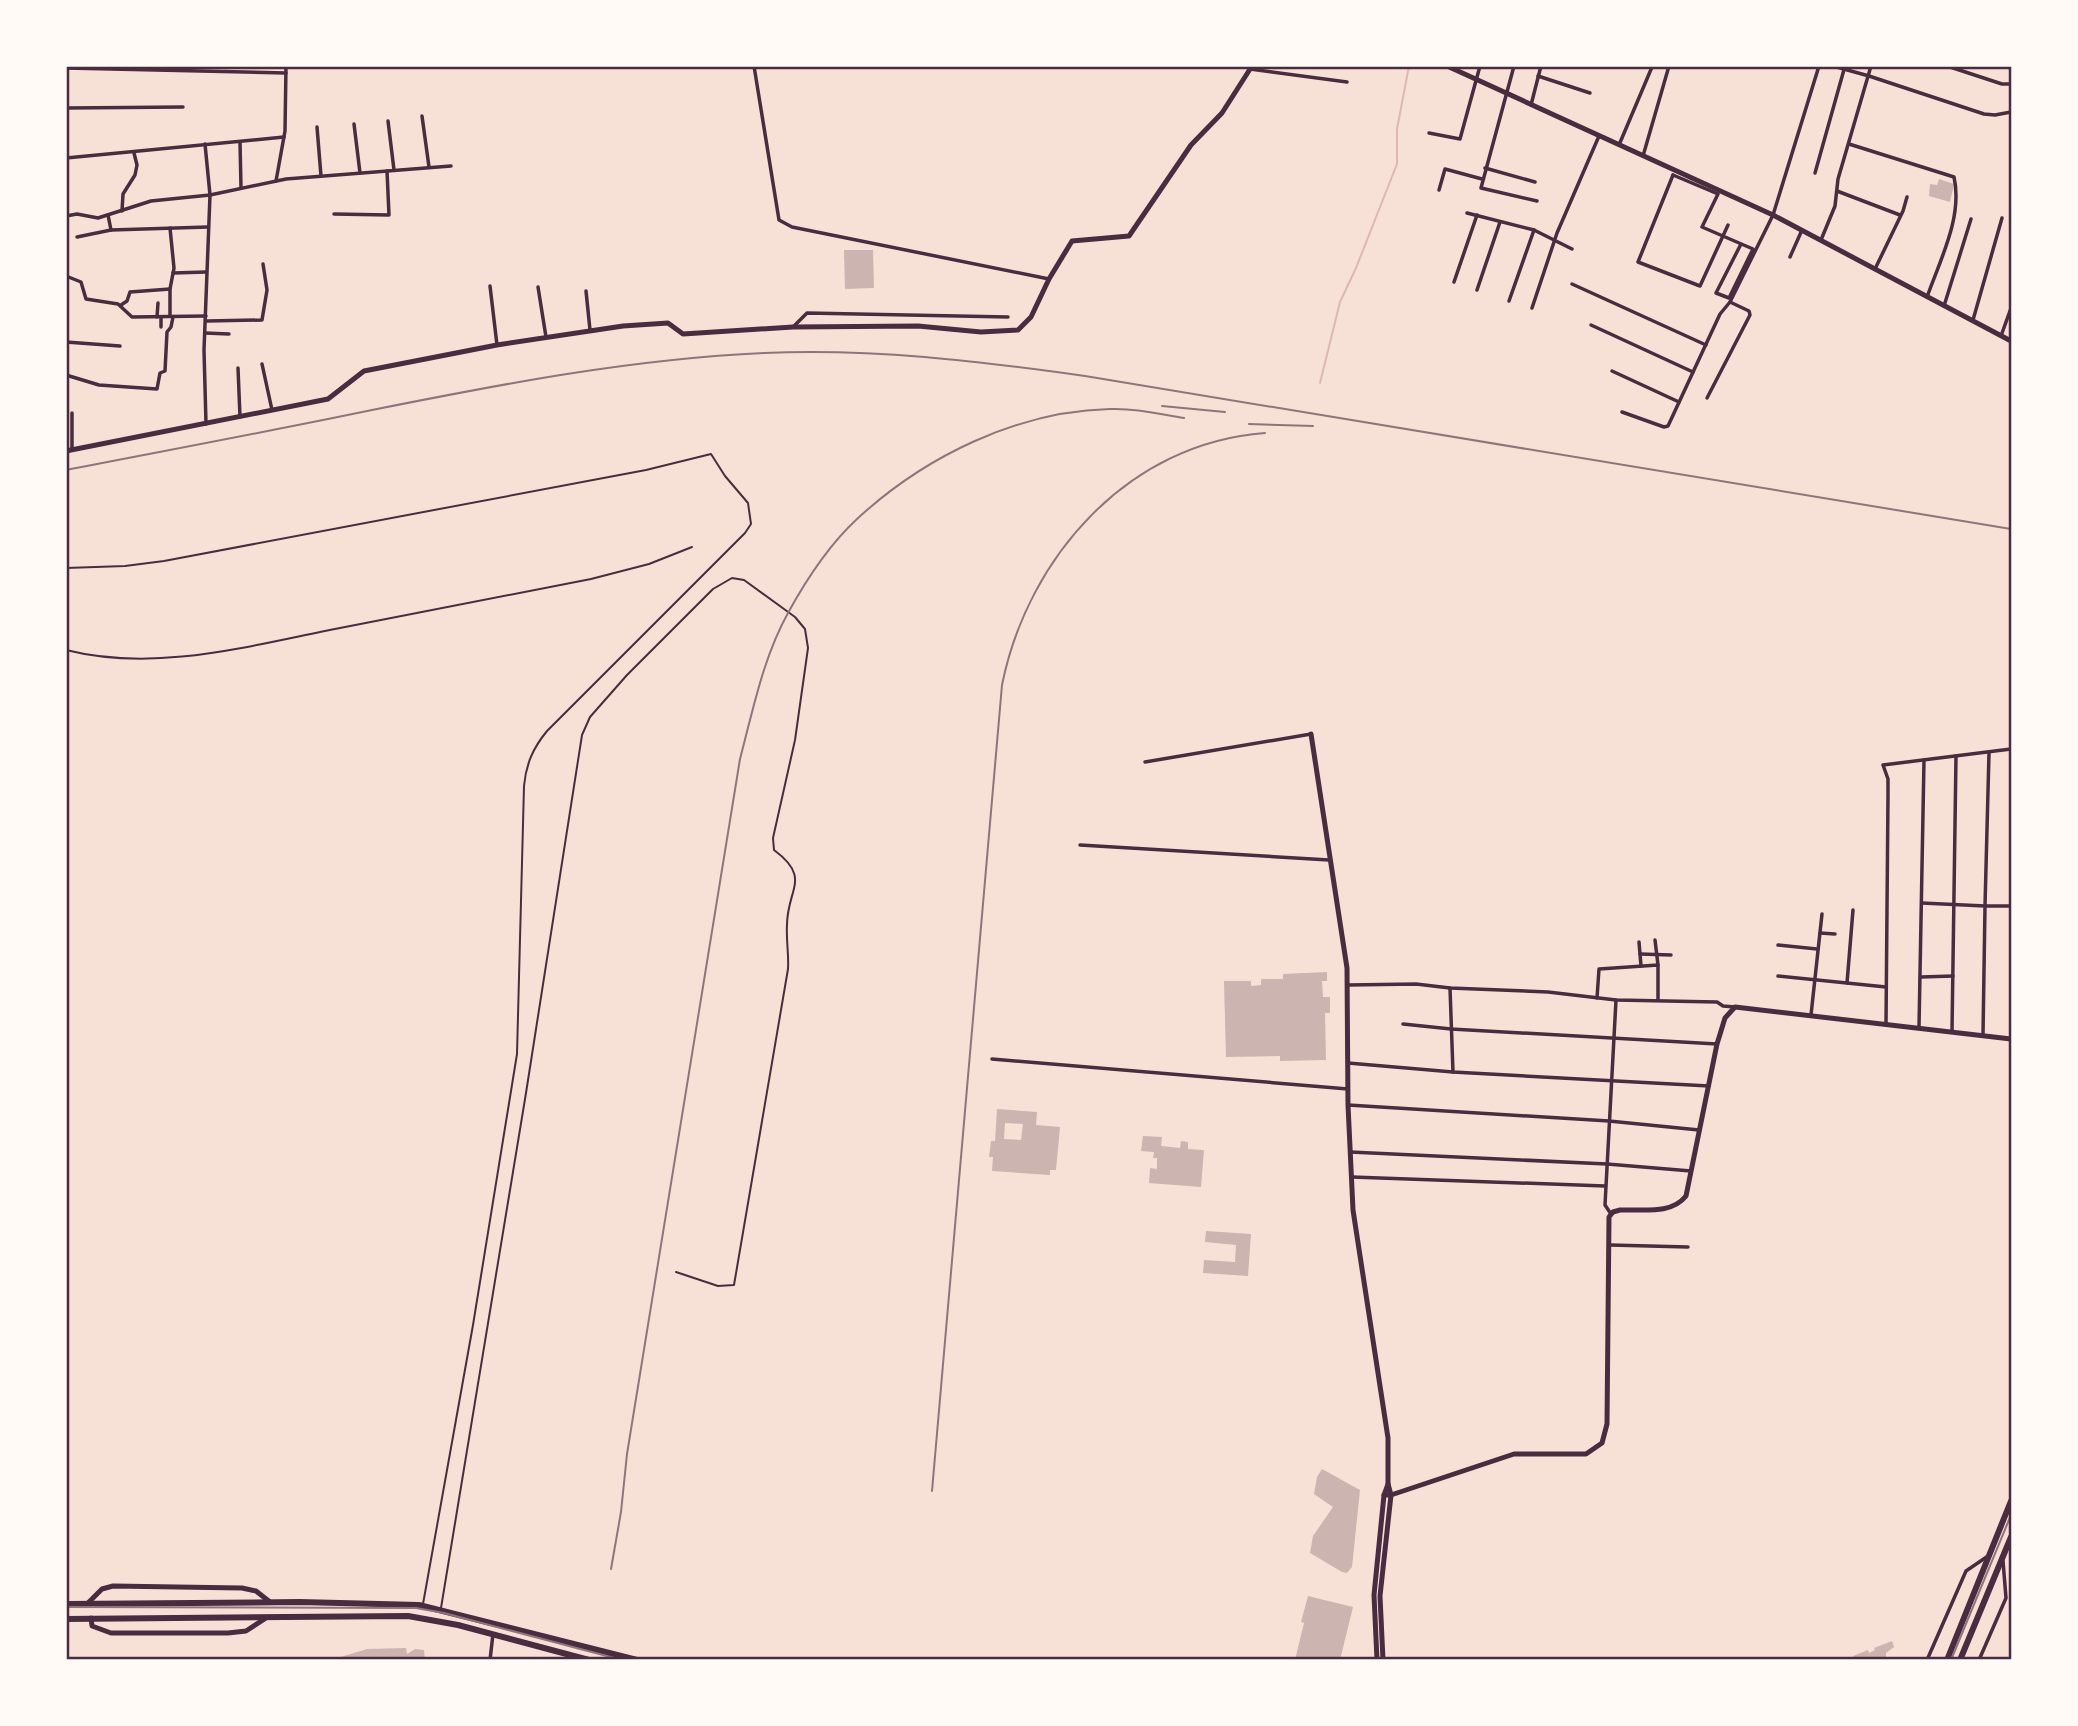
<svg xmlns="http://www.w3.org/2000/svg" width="2078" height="1726" font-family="'Exo 2',sans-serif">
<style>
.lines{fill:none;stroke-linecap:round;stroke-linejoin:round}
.stream{stroke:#dcb8b0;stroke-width:2}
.building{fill:#ccb4b1;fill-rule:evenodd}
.service{stroke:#4a2c40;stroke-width:2}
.minor{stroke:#4a2c40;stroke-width:3.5}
.tertiary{stroke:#4a2c40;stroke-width:5}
.primary{stroke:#4a2c40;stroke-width:6}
.rail{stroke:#8f747c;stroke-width:2}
.neatline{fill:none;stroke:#4a2c40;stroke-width:2.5}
</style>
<rect width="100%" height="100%" fill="#f7e1d7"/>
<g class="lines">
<path class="stream" d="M 1320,383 L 1340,302 L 1356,268 L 1397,164 L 1397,129 L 1409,66"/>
</g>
<g class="building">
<path d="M 1939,179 L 1954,184 L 1950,202 L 1929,196 L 1930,184 L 1937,185 Z"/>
<path d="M 844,250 L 873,250 L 874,288 L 845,289 Z"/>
<path d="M 1327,972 L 1327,981 L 1322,981 L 1323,997 L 1330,997 L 1330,1013 L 1325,1013 L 1326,1060 L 1280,1061 L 1280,1056 L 1226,1057 L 1224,981 L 1251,981 L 1251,986 L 1261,985 L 1261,979 L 1283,979 L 1283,974 Z"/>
<path d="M 997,1109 L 1037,1112 L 1036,1125 L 1060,1127 L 1056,1170 L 1050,1170 L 1050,1175 L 992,1171 L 993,1157 L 989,1157 L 991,1141 L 995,1141 ZM 1005,1123 L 1023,1124 L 1021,1140 L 1004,1139 Z"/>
<path d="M 1143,1136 L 1162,1137 L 1161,1146 L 1180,1148 L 1181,1141 L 1188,1142 L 1188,1149 L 1204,1150 L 1201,1187 L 1149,1183 L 1150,1168 L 1157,1169 L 1157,1158 L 1153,1158 L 1154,1152 L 1141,1151 Z"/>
<path d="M 1206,1231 L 1251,1234 L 1248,1276 L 1203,1273 L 1204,1260 L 1235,1262 L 1236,1245 L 1205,1242 Z"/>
<path d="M 1322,1469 L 1360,1490 L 1352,1567 L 1347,1573 L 1342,1572 L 1310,1553 L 1313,1536 L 1333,1507 L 1314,1494 L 1317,1477 Z"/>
<path d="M 1308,1596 L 1353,1607 L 1340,1660 L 1295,1660 L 1304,1623 L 1301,1622 Z"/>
<path d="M 1892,1641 L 1894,1647 L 1886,1653 L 1886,1660 L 1855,1660 L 1853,1656 L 1868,1650 L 1869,1653 L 1875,1650 L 1874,1648 Z"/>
<path d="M 406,1648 L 407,1654 L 415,1649 L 424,1650 L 425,1660 L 334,1659 L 367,1649 Z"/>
</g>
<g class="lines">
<g class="service">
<path d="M 66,568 L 125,566 L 164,561 L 646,470 L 711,454 L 725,476 L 748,503 L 751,524 L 745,533 L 547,731 C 533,748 526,764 524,786 L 517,1054 L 473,1325 L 423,1604"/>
<path d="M 66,650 C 157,673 252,645 340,628 C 424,612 508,596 591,579 L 649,564 L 692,547"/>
<path d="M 441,1608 L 526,1093 L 582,735 L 590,717 L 627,675 L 713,589 L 732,578 L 744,580 L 795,617 L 805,629 L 808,648 L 795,740 L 773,838 L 774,850 C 812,878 787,889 787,925 C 786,940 789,954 788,969 L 734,1285 L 718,1286 L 676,1272"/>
</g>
<g class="minor">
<path d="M 754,66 L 779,220 L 792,227 L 1049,279"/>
<path d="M 1514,66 L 1481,188 L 1537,201"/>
<path d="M 1833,66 L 1869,76 L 1984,114 L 1995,115 L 2011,112"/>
<path d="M 1947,66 L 2002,84 L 2011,84"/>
<path d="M 2009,66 L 2011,70"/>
<path d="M 66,68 L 286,73"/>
<path d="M 1250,69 L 1347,82"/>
<path d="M 1538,76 L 1590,93"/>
<path d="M 1531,105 L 1541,66"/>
<path d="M 66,108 L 183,107"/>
<path d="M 422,116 L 429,167"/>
<path d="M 388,121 L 394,170"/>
<path d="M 354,124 L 360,173"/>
<path d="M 317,127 L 321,176"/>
<path d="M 1429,133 L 1460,139 L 1480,66"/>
<path d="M 240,142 L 241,188"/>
<path d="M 205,144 L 210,195 L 204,350 L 206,424"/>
<path d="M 1849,144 L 1954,177 C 1963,217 1940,260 1927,297"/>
<path d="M 1619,145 L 1652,67"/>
<path d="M 1643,156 L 1669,66"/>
<path d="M 66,158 L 284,137"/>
<path d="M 1485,168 L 1535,182"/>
<path d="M 1815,173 L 1845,66"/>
<path d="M 1673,175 L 1718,194 L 1702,227 L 1753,249 L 1729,298 L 1716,293 L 1741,244"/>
<path d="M 1673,175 L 1638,262 L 1700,286 L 1728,225"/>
<path d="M 276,181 L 285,131 L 286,66"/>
<path d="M 1439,190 L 1445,169 L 1482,179"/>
<path d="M 1837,191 L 1900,215"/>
<path d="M 122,211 L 123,194 L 135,175 L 137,165 L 134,153"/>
<path d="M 1467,213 L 1534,230 L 1572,249"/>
<path d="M 334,214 L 389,215 L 387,171"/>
<path d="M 108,215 L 111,230 L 208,227"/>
<path d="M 66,216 L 77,214 L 98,218 L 151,201 L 210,195 L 286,179 L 451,166"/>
<path d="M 77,237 L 111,230"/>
<path d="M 1821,240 L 1835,206 L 1838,179 L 1871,66"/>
<path d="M 1790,257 L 1802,230"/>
<path d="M 1875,269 L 1903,211 L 1907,197"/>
<path d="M 173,273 L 206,272"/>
<path d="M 66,276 L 81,282 L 86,299 L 118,304 L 132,317 L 206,316"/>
<path d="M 1454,282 L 1477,215"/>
<path d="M 1572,284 L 1706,345"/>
<path d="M 490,286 L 497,345"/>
<path d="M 538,287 L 546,337"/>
<path d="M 1477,290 L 1500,222"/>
<path d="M 586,291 L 590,330"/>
<path d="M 1509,301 L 1534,230"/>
<path d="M 121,305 L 127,301 L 130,292 L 170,289"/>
<path d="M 1944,306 L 1971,219"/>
<path d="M 1532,308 L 1557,233 L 1599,136"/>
<path d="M 170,316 L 170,289 L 174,268 L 170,228"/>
<path d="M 157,317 L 158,303"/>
<path d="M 1973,320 L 2002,218"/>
<path d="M 207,321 L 262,320 L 267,290 L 263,264"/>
<path d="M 1591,325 L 1693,372"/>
<path d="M 161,327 L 161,317"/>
<path d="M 793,327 L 807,313 L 1008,317"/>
<path d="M 205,333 L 229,334"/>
<path d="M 2001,336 L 2011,308"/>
<path d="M 66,342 L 120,346"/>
<path d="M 262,364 L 272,410"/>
<path d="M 238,368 L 240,417"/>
<path d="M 1612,371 L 1679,402"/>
<path d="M 66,375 L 99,385 L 157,389 L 160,373 L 165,371 L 167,332 L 171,327 L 173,317"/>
<path d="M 1707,398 L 1750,315 L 1749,311 L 1730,302"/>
<path d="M 1622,412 L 1664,427 L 1668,426 L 1720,314 L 1730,302 L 1773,215 L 1819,66"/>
<path d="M 72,413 L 72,448"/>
<path d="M 1989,753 L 1985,906 L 2011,906"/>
<path d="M 1145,762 L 1311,734"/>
<path d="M 1080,845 L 1329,860"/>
<path d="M 1922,903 L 1985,906 L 1983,1035"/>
<path d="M 1820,933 L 1835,934"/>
<path d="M 1655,940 L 1658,965"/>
<path d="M 1639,942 L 1641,966"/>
<path d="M 1778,945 L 1817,949"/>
<path d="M 1640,954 L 1671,955"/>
<path d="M 1778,976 L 1886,987"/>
<path d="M 1921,977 L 1953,976"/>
<path d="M 1847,983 L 1853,910"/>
<path d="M 1348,985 L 1416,984 L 1450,988 L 1548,992 L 1616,1000 L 1717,1002 L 1723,1006 L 1735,1007"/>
<path d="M 1450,988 L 1453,1072"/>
<path d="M 1597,998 L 1599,969 L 1658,965 L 1658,1000"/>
<path d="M 1811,1015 L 1822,914"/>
<path d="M 1403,1024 L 1451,1029 L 1717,1044"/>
<path d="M 1886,1024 L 1888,795 L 1888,779 L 1883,765 L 2011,749"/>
<path d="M 1919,1027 L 1924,760"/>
<path d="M 1952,1032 L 1956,756"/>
<path d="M 992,1059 L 1348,1089"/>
<path d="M 1348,1063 L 1453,1072 L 1709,1086"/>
<path d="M 1348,1105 L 1609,1121 L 1699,1130"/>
<path d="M 1350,1152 L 1607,1164 L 1691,1171"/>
<path d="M 1352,1177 L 1605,1186"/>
<path d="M 1611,1214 L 1605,1205 L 1616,1000"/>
<path d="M 1610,1245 L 1688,1247"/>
<path d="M 490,1660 L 493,1634"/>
<path d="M 1927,1660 L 1966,1571 L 1988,1556"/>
<path d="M 1979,1660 L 2006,1598 L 2003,1561"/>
</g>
<g class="tertiary">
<path d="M 1447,66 L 1773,215 L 2011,341"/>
<path d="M 66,451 L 328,399 L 364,371 L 497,345 L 623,326 L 668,323 L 683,334 L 793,327 L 918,326 L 981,332 L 1018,330 L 1031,317 L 1049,279 L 1072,241 L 1129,236 L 1191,145 L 1222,113 L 1252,66"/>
<path d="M 1311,734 L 1347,968 L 1348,1105 L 1353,1210 L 1388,1438 L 1388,1484 L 1391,1495 L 1380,1596 L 1383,1660"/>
<path d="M 1384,1495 L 1391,1495 L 1514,1454 L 1586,1454 L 1602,1443 L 1607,1424 L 1609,1217 L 1613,1212 L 1620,1210 C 1643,1209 1671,1215 1686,1196 L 1717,1044 L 1725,1018 L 1735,1007 L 2011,1039"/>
<path d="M 88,1603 L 102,1589 L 113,1586 L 242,1588 L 256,1591 L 270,1602"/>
<path d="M 91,1618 L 92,1626 L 111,1633 L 228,1633 L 246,1631 L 266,1618"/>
<path d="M 1377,1660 L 1374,1595 L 1384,1495 L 1388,1484"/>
</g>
<g class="primary">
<path d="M 66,1604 L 300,1602 L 419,1605 L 637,1660"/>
<path d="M 66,1619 L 408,1616 L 458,1625 L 589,1660"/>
<path d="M 1947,1660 L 2011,1501"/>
<path d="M 1960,1660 L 2011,1537"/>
</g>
<g class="rail">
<path d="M 1162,406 L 1225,412"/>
<path d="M 1249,424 L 1313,426"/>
<path d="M 66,470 C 169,450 271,431 372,410 C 502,384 631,359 764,353 C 871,348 978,361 1085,376 L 2011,529"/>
<path d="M 932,1491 L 1002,685 C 1028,556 1129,443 1265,433"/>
<path d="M 611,1569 L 621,1512 L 627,1454 L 740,759 C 753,710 763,658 788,613 C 806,580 830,544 857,519 C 924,457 1017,411 1110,409 C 1135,408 1159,414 1184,418"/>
<path d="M 66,1607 L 416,1608 L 444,1613 L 622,1660"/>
<path d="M 1951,1660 L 2011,1515"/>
</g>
</g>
<rect width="2078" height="1726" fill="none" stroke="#fffaf5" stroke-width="136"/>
<rect x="68" y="68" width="1942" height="1590" class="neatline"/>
</svg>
